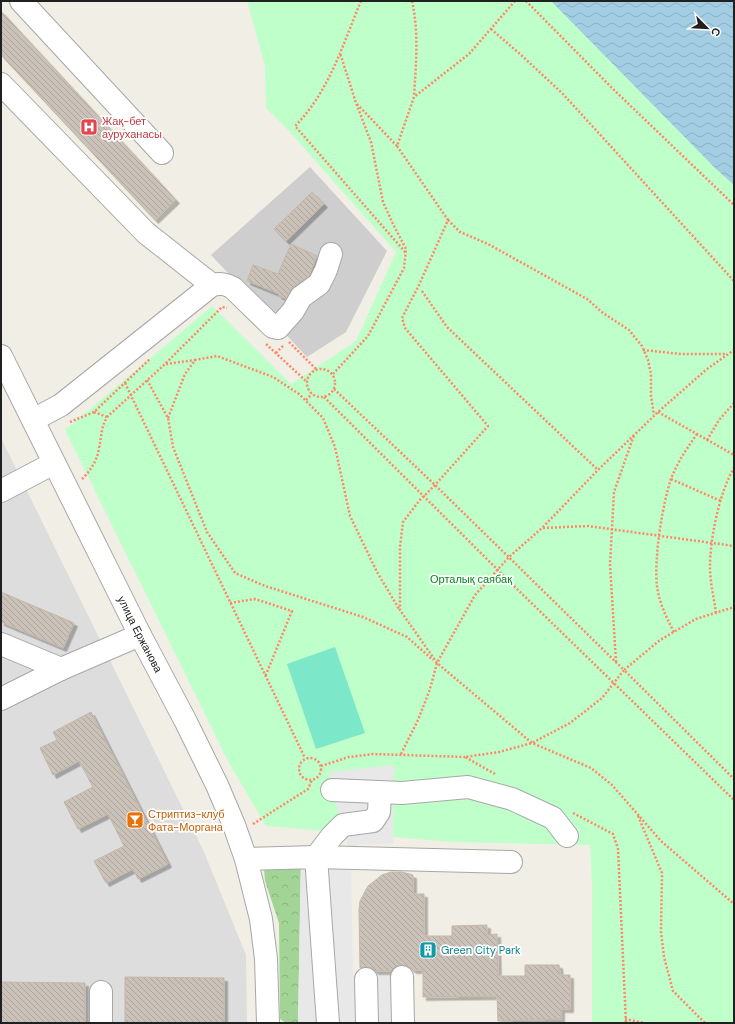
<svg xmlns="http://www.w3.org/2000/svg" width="735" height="1024" font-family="'DM Sans',sans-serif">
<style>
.residential{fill:#dedddd}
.religious{fill:#cecece}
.forest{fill:url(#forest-crowns)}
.park{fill:#bfffca}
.pitch{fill:#7ce8c9}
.parking{fill:#e8e8e8}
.water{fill:url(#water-waves)}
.building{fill:url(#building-back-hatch);stroke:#c5b7a6;filter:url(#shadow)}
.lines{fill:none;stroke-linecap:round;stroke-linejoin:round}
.minor-casing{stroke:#a7a7a7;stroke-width:24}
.path{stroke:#ff8768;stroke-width:2.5;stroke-dasharray:2 2;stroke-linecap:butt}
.minor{stroke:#fff;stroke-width:22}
.labels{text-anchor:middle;stroke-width:3.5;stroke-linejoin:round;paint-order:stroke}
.health-label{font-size:11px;fill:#be3a42;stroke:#fff;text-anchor:start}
.park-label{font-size:11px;fill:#02851a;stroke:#fff}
.street-label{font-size:11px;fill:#202020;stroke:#fff}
.food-label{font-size:11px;fill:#c56008;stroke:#fff;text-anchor:start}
.culture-label{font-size:11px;fill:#0d838f;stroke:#fff;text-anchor:start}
</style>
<defs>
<pattern id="forest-crowns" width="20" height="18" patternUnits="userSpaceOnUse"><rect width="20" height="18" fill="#a2d496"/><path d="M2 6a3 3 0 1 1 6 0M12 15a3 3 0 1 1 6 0" fill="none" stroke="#8bb681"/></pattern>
<pattern id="water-waves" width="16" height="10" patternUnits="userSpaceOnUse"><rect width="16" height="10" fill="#a2cde3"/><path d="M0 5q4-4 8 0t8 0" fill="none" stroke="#8bb0c2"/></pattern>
<pattern id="building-back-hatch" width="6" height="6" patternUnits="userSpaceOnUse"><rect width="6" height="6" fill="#cac2b8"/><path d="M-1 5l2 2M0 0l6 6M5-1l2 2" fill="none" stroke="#ada69e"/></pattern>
<filter id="shadow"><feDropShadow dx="3.5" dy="3.5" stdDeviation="0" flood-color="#0004"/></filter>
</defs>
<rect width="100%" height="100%" fill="#f1eee5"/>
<path class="residential" d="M 1,438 L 204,852 L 246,955 L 247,1023 L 1,1023 Z"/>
<path class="religious" d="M 310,167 L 387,251 L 346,332 L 307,357 L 211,255 Z"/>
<path class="forest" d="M 301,857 L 298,1023 L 286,1023 L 280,1019 L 279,923 L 265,881 L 264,868 Z"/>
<path class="park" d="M 247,1 L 734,1 L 734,1023 L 592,1023 L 592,884 L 590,845 L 453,842 L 266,826 L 229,763 L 65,430 L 212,306 L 291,384 L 356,341 L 396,252 L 289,131 L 266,108 L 265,66 Z"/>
<path class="pitch" d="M 335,647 L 365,733 L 316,749 L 287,664 Z"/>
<path class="parking" d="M 394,765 L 393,844 L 358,844 L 351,858 L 353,975 L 411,975 L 410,1023 L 298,1023 L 301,857 L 351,857 L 332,790 L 329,772 Z"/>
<path class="water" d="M 551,1 L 734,1 L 734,185 L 715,168 Z"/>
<g class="building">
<path d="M 1,11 L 176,200 L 155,220 L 1,55 Z"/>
<path d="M 312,192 L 324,204 L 286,241 L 274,229 Z"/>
<path d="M 291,244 L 317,256 L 309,276 L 293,287 L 286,299 L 278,295 L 279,294 L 247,281 L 253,265 L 278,274 Z"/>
<path d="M 1,592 L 74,623 L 63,648 L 1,622 Z"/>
<path d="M 91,712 L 168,864 L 138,879 L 133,869 L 106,883 L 94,861 L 124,846 L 108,814 L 78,829 L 64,802 L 93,787 L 79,761 L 53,775 L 40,748 L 57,740 L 53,732 Z"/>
<path d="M 391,872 L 402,872 L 413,875 L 413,894 L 424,894 L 424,936 L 452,936 L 452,926 L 487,925 L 487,935 L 497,934 L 498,976 L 525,976 L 525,965 L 559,965 L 560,975 L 570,975 L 570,1009 L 561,1009 L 561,1019 L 498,1021 L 497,996 L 423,997 L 423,970 L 413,970 L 408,966 L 402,965 L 396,966 L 391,971 L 375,971 L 372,968 L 366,967 L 360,968 L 359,910 L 360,901 L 368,886 L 382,875 Z"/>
<path d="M 125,977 L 224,978 L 224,1023 L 125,1023 Z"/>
<path d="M 1,982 L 85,983 L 85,1023 L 1,1023 Z"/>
</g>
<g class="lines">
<g class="minor-casing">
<g id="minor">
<path d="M 21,1 L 162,153"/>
<path d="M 1,84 L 146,233 L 212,285"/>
<path id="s1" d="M 1,356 L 140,635 L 185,720 L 217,785 L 234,825 L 246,859 L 261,919 L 266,959 L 268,1023"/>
<path d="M 33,420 L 61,405 L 212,285 C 221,283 226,284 233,288 L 273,327 L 278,328 L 293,311 L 301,297 L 319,284 L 326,270 L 331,254"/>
<path d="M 1,491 L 54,463"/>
<path d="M 1,644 L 61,669"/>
<path d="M 1,699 L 61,669 L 140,635"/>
<path d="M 332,790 L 402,793 L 468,787 L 512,799 L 553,818 L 567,836"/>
<path d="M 316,857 L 511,862"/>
<path d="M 316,857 L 332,836 L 343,825 L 373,821 L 379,812 L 380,793"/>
<path d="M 246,859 L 316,857 L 328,1023"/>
<path d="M 402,977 L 403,1023"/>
<path d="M 366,979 L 367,1023"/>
<path d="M 101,992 L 101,1023"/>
</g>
</g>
<g class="path">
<path d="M 361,1 C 343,44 329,92 295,126 L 406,253"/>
<path d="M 412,1 C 419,32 416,64 414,96"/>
<path d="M 515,1 L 469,54 L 414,97 L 397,146 L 448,220 L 419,285 L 402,318 L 405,328 L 488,426 L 435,485 L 419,501 L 403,522 L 400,547 L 400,610 L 437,663 L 532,743 L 591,768 L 612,785 L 661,841 L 734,904"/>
<path d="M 526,1 L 613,89 L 734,205"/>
<path d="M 491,29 L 520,54 L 562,93 L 734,281"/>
<path d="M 357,104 L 397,146"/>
<path d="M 448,220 L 460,232 L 488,244 L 587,299 L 603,313 L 629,330 L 642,346 L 648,360 L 651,374 L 651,396 L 654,415"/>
<path d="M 422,291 L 447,327 L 598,470"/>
<path d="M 289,342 L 316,369"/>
<path d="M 266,344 L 307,382"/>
<path d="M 643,350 L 681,354 L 727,354"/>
<path d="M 276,353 L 284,345"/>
<path d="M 166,364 L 195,360"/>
<circle cx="321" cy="383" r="14"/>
<path d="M 333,374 L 368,336 L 404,268 L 406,249 L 393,224 L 383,202 L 371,142 L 356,103 L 340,53"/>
<path d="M 147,380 L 168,418 L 173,447 L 207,532 L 235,573 L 265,586 L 363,617 L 407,637 L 433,660"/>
<path d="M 125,383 L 305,758"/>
<path d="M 334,389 L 435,485 L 624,670 L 660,640 L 696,619 L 734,607"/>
<path d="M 324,397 L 515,587 L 734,800"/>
<path d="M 306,400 L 312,394"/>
<path d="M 94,412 L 107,417"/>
<path d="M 658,412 L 734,455"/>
<path d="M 168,418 L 185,374 L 195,360 L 217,356 L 273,377 L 299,394 L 323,418 L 335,447 L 350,516 L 377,572 L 399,609"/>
<path d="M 70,422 L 94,412 L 150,359"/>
<path d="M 707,440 L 719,420 L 734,403"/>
<path d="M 82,479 C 91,470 97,461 99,448 C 102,436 100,430 107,417 L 165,364 L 222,307 L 227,308"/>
<path d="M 671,479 L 721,501"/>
<path d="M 543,528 L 588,526 L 734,546"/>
<path d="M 230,603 L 255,599 L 292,611 L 265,677"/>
<path d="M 716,613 C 714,598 710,582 710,567 C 710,539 719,493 734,468"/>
<path d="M 674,632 C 666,617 659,602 657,586 C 654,558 662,506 671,479 C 677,463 687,448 697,434"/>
<path d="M 616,662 L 610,564 L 614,492 L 634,435"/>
<path d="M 401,754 L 418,720 L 430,689 L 437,663 L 475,595 L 509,557 L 542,528 L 598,470 L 658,412 L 707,369 L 734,350"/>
<circle cx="310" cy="769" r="11"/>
<path d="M 321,766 L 349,757 L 373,754 L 465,757"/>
<path d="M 495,774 L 465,757 L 499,752 L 532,743 L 570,723 L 602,698 L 624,670 L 734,779"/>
<path d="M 573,813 L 613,834 L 618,849 L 626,1023"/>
<path d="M 638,816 L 662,873 L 661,932 L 664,957 L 673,991 L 705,1023"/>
<path d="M 253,824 L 308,789 L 312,780"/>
<path d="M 625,1019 L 645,1023"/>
</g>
<use href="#minor" class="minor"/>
</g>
<defs>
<g id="hospital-square" transform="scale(0.9)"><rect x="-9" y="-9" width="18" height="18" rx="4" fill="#e0444e" stroke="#fff"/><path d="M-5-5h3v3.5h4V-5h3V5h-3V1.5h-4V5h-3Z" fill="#fff"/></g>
<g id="bar-square" transform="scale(0.9)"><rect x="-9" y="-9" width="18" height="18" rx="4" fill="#e8710a" stroke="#fff"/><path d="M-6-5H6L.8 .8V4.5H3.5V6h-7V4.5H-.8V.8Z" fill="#fff"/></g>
<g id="building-square" transform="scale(0.9)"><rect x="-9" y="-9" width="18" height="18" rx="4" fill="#0f9aa8" stroke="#fff"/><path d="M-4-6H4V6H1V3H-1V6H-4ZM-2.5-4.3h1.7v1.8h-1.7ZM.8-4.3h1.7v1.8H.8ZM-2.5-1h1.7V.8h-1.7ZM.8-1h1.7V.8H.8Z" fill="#fff"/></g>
</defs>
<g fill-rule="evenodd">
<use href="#hospital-square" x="89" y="127"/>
<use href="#bar-square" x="135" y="820"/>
<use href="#building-square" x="428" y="950"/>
</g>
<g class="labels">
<g class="health-label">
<text x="102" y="125">Жақ-бет<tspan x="102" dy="13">ауруханасы</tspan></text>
</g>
<g class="park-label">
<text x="471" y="583">Орталық саябақ</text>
</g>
<g class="street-label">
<text dy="4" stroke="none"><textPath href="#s1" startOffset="311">улица Ержанова</textPath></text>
</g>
<g class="food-label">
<text x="148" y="818">Стриптиз-клуб<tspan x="148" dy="13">Фата-Моргана</tspan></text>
</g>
<g class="culture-label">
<text x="441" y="954">Green City Park</text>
</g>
</g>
<rect width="735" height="1024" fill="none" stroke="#202020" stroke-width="4"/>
<g transform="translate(707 28) rotate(114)" stroke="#ffffff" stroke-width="3" paint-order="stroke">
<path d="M0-3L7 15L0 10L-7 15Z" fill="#202020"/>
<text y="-6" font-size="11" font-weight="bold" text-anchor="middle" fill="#202020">С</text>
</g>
</svg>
